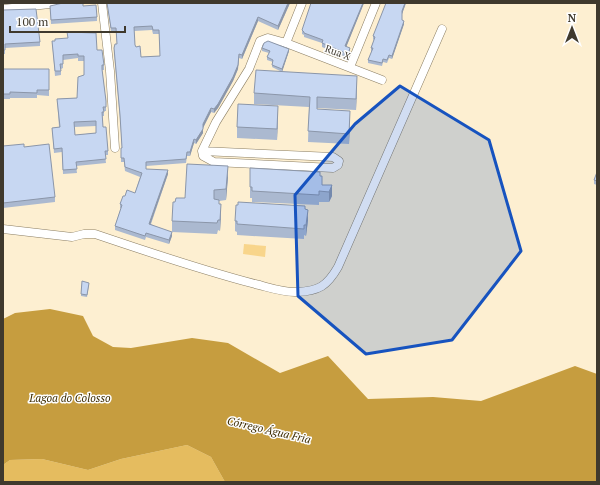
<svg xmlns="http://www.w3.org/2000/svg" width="600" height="485" font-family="'PT Serif',serif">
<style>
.green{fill:#f8d58b}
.forest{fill:#e5bc5f}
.water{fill:#c69d3f}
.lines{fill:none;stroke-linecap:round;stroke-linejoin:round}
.minor-casing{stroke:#8b7e63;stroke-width:9}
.minor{stroke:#fff;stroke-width:8}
.wall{fill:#abb9d0;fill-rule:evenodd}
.shaded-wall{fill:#8b96a9}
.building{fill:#c7d7f2;stroke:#8b96a9;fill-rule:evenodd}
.marked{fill:#1753bf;fill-opacity:0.2;stroke:#1753bf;stroke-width:3;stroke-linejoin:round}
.labels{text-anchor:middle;stroke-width:3;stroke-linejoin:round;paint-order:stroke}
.street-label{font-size:10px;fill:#3f392d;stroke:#fefefe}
.water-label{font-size:11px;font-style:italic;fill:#3e2d03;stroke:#fefefe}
</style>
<rect width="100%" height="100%" fill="#fdefd1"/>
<path class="green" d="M 244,244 L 266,246 L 265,257 L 243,254 Z"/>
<path class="forest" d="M 187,445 L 211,457 L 225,482 L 3,482 L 3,465 L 10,460 L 42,459 L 88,470 L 121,459 Z"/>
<path class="water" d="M 50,309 L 83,316 L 93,336 L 113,347 L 131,348 L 192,338 L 228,343 L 280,373 L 328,356 L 368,399 L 433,397 L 481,401 L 575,366 L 597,374 L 597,482 L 225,482 L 211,457 L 187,445 L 121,459 L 88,470 L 42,459 L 10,460 L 3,465 L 3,319 L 15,313 Z"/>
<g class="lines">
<g class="minor-casing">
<g id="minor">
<path d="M 102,3 L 110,71 L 115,148"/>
<path d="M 3,9 L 59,3"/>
<path d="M 286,43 L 382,80"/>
<path d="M 350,67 L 376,3"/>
<path d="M 202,151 L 333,157 L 339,161 L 338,165 L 333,168 L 214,162 L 203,156 L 202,151 L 216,122 L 249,69 L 260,41 L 268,38 L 286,43 L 302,3"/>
<path d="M 3,229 L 72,237 L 84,234 L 95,234 C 148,252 201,270 255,284 C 268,287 284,293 297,292 C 319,291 327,286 338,267 L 442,29"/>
</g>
</g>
<use href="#minor" class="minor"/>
</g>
<g class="wall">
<path d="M 3,3 L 13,3 L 3,4 Z"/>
<path d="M 107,3 L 290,3 L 278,30 L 258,21 L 242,59 L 239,58 L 238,69 L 233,81 L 218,108 L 214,113 L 211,112 L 203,128 L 203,133 L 196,144 L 194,143 L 190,156 L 187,156 L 186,163 L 146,166 L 146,169 L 168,174 L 151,224 L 172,236 L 169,244 L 146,237 L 145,240 L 115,230 L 115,226 L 121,208 L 120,208 L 120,204 L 125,196 L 135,193 L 140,177 L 125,171 L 124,162 L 121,162 L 121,148 L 122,148 L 120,119 L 114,52 L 114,48 L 117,44 L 116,32 L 111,32 ZM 152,30 L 153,34 L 159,34 L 160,56 L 141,57 L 135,45 L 134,31 Z"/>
<path d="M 364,3 L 346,47 L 350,52 L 348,58 L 322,47 L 322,43 L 304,37 L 304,35 L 302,34 L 302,30 Z"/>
<path d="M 406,3 L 402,14 L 402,20 L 404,24 L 392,59 L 389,58 L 387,63 L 383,62 L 382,66 L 368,63 L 368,60 L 372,51 L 371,51 L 371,48 L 374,40 L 373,39 L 373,36 Z"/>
<path d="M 50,6 L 83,6 L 97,17 L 97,21 L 51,24 Z"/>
<path d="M 3,10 L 40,42 L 40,46 L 5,48 L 5,54 L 3,54 Z"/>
<path d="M 52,41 L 97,50 L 104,65 L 104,70 L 102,70 L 102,71 L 106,101 L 106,111 L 104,111 L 104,116 L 102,116 L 103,127 L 108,151 L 108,155 L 105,155 L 106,163 L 76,166 L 77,173 L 63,174 L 62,152 L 54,153 L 52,128 L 59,127 L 57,99 L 77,98 L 84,75 L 84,61 L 78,61 L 78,58 L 63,60 L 63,68 L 61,69 L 61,75 L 55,76 ZM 96,126 L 96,133 L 75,135 L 74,127 Z"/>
<path d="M 262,48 L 289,51 L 282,72 L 272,67 L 273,62 L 267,60 L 267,57 L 269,53 L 262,51 Z"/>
<path d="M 3,69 L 49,69 L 49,96 L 37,95 L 37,98 L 10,98 L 10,99 L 3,99 Z"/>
<path d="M 357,87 L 356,110 L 317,108 L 317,109 L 350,121 L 349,144 L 308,142 L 309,107 L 254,104 L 254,93 Z"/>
<path d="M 278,117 L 277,140 L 237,138 L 237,127 Z"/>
<path d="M 3,146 L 24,147 L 55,197 L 55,202 L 3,208 Z"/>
<path d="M 597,172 L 597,185 L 594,184 L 594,180 Z"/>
<path d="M 320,176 L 322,185 L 332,185 L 332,196 L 329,202 L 319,202 L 319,205 L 252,202 L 252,198 L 250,198 L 250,187 Z"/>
<path d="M 228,177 L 226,200 L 219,201 L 219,204 L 221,215 L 220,231 L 218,230 L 217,234 L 172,232 L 172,221 L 175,202 L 185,198 Z"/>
<path d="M 305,209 L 308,220 L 306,236 L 304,235 L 304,239 L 237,235 L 237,232 L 235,231 L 235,221 Z"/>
<path d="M 82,281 L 89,285 L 87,297 L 81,296 Z"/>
</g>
<g class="shaded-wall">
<path d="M 288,3 L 290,3 L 278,30 L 278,26 Z"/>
<path d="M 363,3 L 364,3 L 345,50 L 345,46 Z"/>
<path d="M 405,3 L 406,3 L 402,14 L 402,11 Z"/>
<path d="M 258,17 L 258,21 L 242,59 L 242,55 Z"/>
<path d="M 404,21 L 404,24 L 392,59 L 392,56 Z"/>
<path d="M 350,48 L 350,52 L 348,58 L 348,54 Z"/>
<path d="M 289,49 L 289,51 L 282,72 L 282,69 Z"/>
<path d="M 239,54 L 238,69 L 233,81 L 218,108 L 214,113 L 214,109 Z"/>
<path d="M 357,76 L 357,87 L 356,110 L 356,99 Z"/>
<path d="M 278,106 L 278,117 L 277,140 L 277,129 Z"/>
<path d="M 211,108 L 211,112 L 203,128 L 203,133 L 196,144 L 196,140 L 203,124 Z"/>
<path d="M 350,111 L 350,121 L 349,144 L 349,134 Z"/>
<path d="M 194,139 L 194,143 L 190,156 L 190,152 Z"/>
<path d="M 228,166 L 228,177 L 226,200 L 226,189 Z"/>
<path d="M 168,170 L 168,174 L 149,228 L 149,224 Z"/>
<path d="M 332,185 L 332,196 L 329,202 L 329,192 Z"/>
<path d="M 221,204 L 221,215 L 220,231 L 220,220 Z"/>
<path d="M 308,210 L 308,220 L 306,236 L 306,225 Z"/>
<path d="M 172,232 L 172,236 L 169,244 L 169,240 Z"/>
</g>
<g class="building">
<path d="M 63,3 L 83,3 L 83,6 L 96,5 L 97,17 L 51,20 L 50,6 Z"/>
<path d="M 107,3 L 288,3 L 278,26 L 258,17 L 242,55 L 239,54 L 238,65 L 233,77 L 218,104 L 214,109 L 211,108 L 203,124 L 203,129 L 196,140 L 194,139 L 190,152 L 187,152 L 186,159 L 146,162 L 146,169 L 168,170 L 149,224 L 172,232 L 169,240 L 146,233 L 145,236 L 115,226 L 122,205 L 120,204 L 123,196 L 125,196 L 127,190 L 135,193 L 142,173 L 125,167 L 124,158 L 121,158 L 121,148 L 122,148 L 120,115 L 114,48 L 115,44 L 117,44 L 116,28 L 111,28 ZM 152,26 L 153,30 L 159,30 L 160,56 L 141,57 L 140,46 L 136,47 L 135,45 L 134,27 Z"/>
<path d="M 311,3 L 363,3 L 345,46 L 350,48 L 348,54 L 322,43 L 323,40 L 304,33 L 304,32 L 302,30 Z"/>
<path d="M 386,3 L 405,3 L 402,11 L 402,20 L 404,21 L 392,56 L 389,55 L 387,60 L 383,59 L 382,63 L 368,60 L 373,48 L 371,48 L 375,37 L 373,36 Z"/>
<path d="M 36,9 L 40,42 L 5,44 L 5,50 L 3,50 L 3,10 Z"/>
<path d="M 67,32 L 96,33 L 97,50 L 102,50 L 104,65 L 102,65 L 102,69 L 106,101 L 106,107 L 103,107 L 104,112 L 102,112 L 103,127 L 106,127 L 108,151 L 105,151 L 106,159 L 76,162 L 77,169 L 63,170 L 62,148 L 54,149 L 52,128 L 60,127 L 57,99 L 77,98 L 78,77 L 84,75 L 84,56 L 78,56 L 78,54 L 63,55 L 63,64 L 60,64 L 61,71 L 55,71 L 52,41 L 55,41 L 55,39 L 68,38 ZM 96,121 L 96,133 L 75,135 L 74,122 Z"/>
<path d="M 268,41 L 289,49 L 282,69 L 272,65 L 273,60 L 267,57 L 270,51 L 262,48 L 264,43 Z"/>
<path d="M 3,69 L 49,69 L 49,90 L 37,90 L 37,93 L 10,92 L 10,94 L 3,94 Z"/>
<path d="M 256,70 L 357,76 L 356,99 L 317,97 L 317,109 L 350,111 L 349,134 L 308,131 L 310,97 L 254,93 Z"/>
<path d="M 238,104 L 278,106 L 277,129 L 237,127 Z"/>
<path d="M 24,144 L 24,147 L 49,144 L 55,197 L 3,203 L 3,146 Z"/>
<path d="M 187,164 L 228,166 L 226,189 L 214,190 L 214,199 L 219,200 L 219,204 L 221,204 L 220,220 L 218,220 L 217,223 L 172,221 L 173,202 L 175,202 L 176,198 L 185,198 Z"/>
<path d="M 250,168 L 320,172 L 320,176 L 322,176 L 322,185 L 332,185 L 329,192 L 319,191 L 319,195 L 252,191 L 252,187 L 250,187 Z"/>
<path d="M 597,172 L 597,181 L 594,180 Z"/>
<path d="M 238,202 L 305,206 L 305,209 L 308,210 L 306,225 L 304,225 L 304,229 L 237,224 L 237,221 L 235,221 L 236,205 L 238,205 Z"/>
<path d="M 82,281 L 89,283 L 87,295 L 81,294 Z"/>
</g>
<path class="marked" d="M 400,86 L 489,140 L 521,251 L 452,340 L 366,354 L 298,296 L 295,195 L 355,124 Z"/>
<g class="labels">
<g class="street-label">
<text transform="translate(338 52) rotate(20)" y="4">Rua X</text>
</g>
<g class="water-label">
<text x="70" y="402">Lagoa do Colosso</text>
<text transform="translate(269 430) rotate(13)" y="4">Córrego Água Fria</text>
</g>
</g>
<rect width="600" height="485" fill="none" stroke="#3f392d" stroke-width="8"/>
<g transform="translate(572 28)" stroke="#fefefe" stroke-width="3" paint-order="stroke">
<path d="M0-3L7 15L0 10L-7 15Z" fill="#3f392d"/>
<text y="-6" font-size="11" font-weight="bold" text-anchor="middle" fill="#3f392d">N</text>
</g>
<path d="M10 26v6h115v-6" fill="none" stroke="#3f392d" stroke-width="2"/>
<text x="16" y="26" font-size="12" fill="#3f392d" stroke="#fefefe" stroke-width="3" paint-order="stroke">100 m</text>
</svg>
